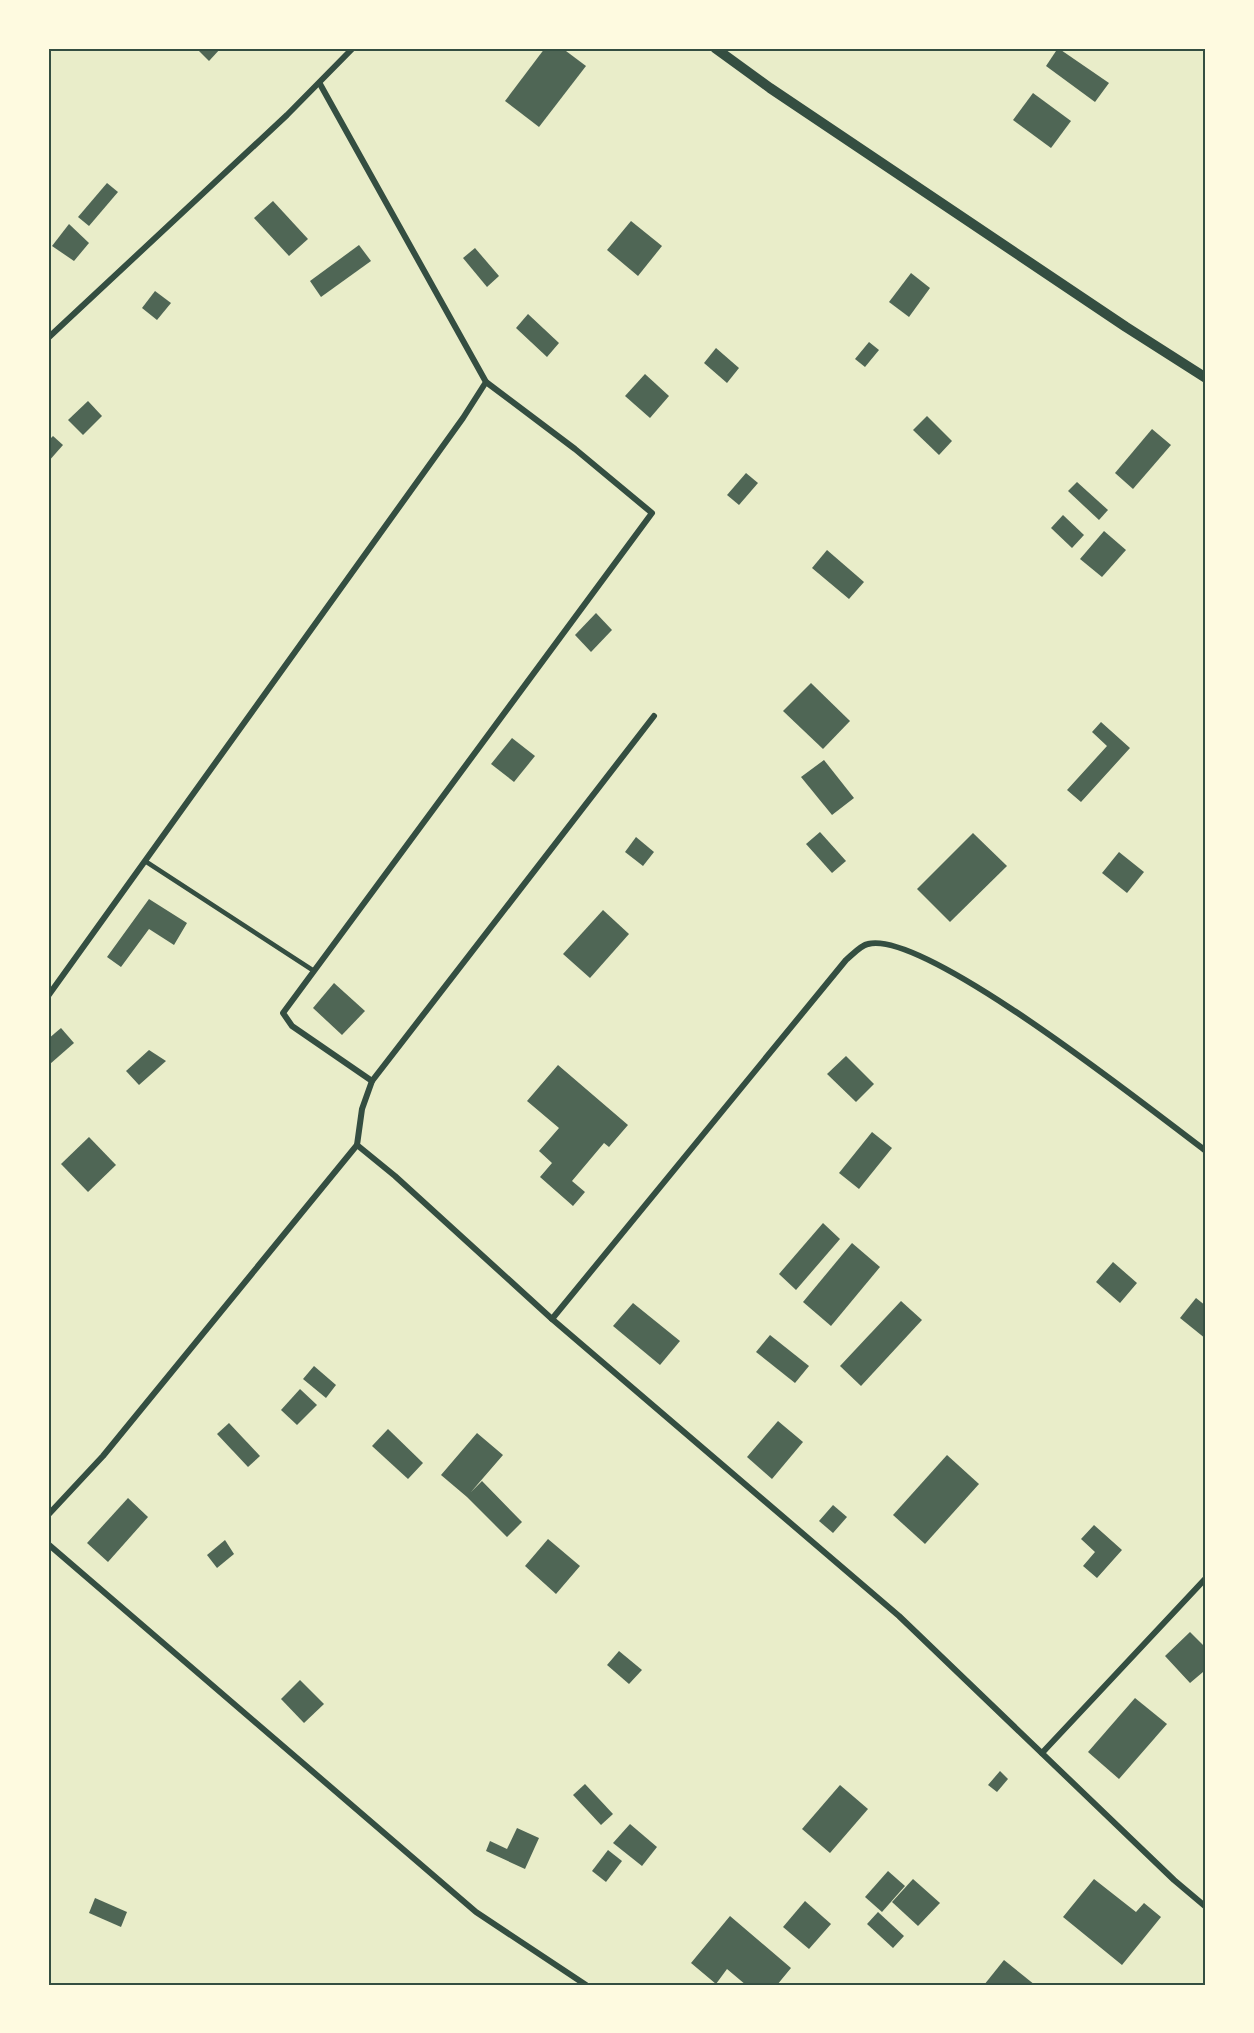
<svg xmlns="http://www.w3.org/2000/svg" width="1254" height="2033" font-family="'Archivo Narrow',sans-serif">
<style>
.building{fill:#4f6655}
.lines{fill:none;stroke-linecap:round;stroke-linejoin:round}
.service{stroke:#344e41;stroke-width:4.5}
.minor{stroke:#344e41;stroke-width:6}
.tertiary{stroke:#344e41;stroke-width:10}
.neatline{fill:none;stroke:#344e41;stroke-width:2}
</style>
<rect width="100%" height="100%" fill="#e9edc9"/>
<g class="building">
<path d="M 196,48 L 221,48 L 209,61 Z"/>
<path d="M 545,48 L 562,48 L 586,66 L 539,127 L 505,101 Z"/>
<path d="M 1058,48 L 1109,83 L 1095,102 L 1046,66 Z"/>
<path d="M 1033,93 L 1071,121 L 1051,148 L 1013,120 Z"/>
<path d="M 107,183 L 118,192 L 89,226 L 78,217 Z"/>
<path d="M 273,201 L 308,239 L 289,256 L 254,218 Z"/>
<path d="M 631,221 L 662,246 L 638,276 L 607,250 Z"/>
<path d="M 69,224 L 89,243 L 74,261 L 52,246 Z"/>
<path d="M 359,245 L 371,261 L 321,297 L 310,281 Z"/>
<path d="M 475,248 L 499,276 L 487,287 L 463,258 Z"/>
<path d="M 911,273 L 930,288 L 909,317 L 889,302 Z"/>
<path d="M 155,291 L 171,303 L 157,320 L 142,308 Z"/>
<path d="M 528,314 L 559,343 L 547,357 L 516,328 Z"/>
<path d="M 869,342 L 879,350 L 865,367 L 855,359 Z"/>
<path d="M 716,348 L 739,368 L 727,383 L 704,363 Z"/>
<path d="M 645,374 L 669,396 L 650,418 L 625,396 Z"/>
<path d="M 88,401 L 102,416 L 83,435 L 68,420 Z"/>
<path d="M 927,416 L 952,441 L 939,455 L 913,430 Z"/>
<path d="M 1152,429 L 1171,445 L 1133,489 L 1115,473 Z"/>
<path d="M 53,436 L 63,445 L 48,462 L 48,441 Z"/>
<path d="M 746,473 L 758,483 L 739,505 L 727,495 Z"/>
<path d="M 1077,482 L 1108,510 L 1099,520 L 1068,491 Z"/>
<path d="M 1063,515 L 1084,535 L 1072,548 L 1051,528 Z"/>
<path d="M 1104,531 L 1126,550 L 1102,577 L 1080,559 Z"/>
<path d="M 827,550 L 864,582 L 849,599 L 812,568 Z"/>
<path d="M 596,613 L 612,630 L 591,652 L 575,635 Z"/>
<path d="M 811,683 L 850,721 L 823,749 L 783,711 Z"/>
<path d="M 1101,722 L 1130,748 L 1081,802 L 1067,790 L 1107,746 L 1092,732 Z"/>
<path d="M 512,738 L 535,756 L 514,782 L 491,764 Z"/>
<path d="M 824,760 L 854,798 L 832,815 L 801,777 Z"/>
<path d="M 820,832 L 846,861 L 832,873 L 806,844 Z"/>
<path d="M 973,833 L 1007,866 L 950,922 L 917,889 Z"/>
<path d="M 636,837 L 654,852 L 643,866 L 625,852 Z"/>
<path d="M 1119,852 L 1144,872 L 1127,893 L 1102,873 Z"/>
<path d="M 149,899 L 187,923 L 174,945 L 149,929 L 121,967 L 107,957 Z"/>
<path d="M 603,910 L 629,934 L 590,978 L 563,954 Z"/>
<path d="M 334,983 L 365,1011 L 342,1035 L 313,1008 Z"/>
<path d="M 61,1028 L 74,1043 L 50,1064 L 48,1062 L 48,1039 Z"/>
<path d="M 149,1050 L 166,1061 L 139,1085 L 126,1071 Z"/>
<path d="M 846,1056 L 874,1084 L 856,1102 L 827,1074 Z"/>
<path d="M 558,1065 L 628,1125 L 609,1147 L 604,1143 L 572,1181 L 585,1192 L 573,1206 L 540,1177 L 552,1163 L 539,1151 L 559,1128 L 527,1101 Z"/>
<path d="M 872,1132 L 892,1148 L 859,1189 L 839,1173 Z"/>
<path d="M 89,1137 L 116,1165 L 88,1192 L 61,1164 Z"/>
<path d="M 823,1223 L 840,1239 L 796,1290 L 779,1274 Z"/>
<path d="M 852,1243 L 880,1267 L 831,1326 L 803,1302 Z"/>
<path d="M 1113,1262 L 1137,1283 L 1120,1303 L 1096,1282 Z"/>
<path d="M 1196,1298 L 1206,1306 L 1206,1339 L 1180,1318 Z"/>
<path d="M 901,1301 L 922,1320 L 861,1386 L 840,1366 Z"/>
<path d="M 633,1303 L 680,1341 L 660,1365 L 613,1326 Z"/>
<path d="M 770,1335 L 809,1366 L 795,1383 L 756,1352 Z"/>
<path d="M 314,1366 L 336,1385 L 326,1398 L 303,1379 Z"/>
<path d="M 300,1389 L 317,1405 L 297,1425 L 281,1410 Z"/>
<path d="M 778,1421 L 803,1442 L 772,1479 L 747,1457 Z"/>
<path d="M 229,1423 L 260,1456 L 248,1467 L 217,1434 Z"/>
<path d="M 388,1429 L 423,1463 L 408,1479 L 372,1446 Z"/>
<path d="M 477,1433 L 503,1455 L 471,1492 L 482,1481 L 522,1522 L 507,1537 L 467,1497 L 441,1475 Z"/>
<path d="M 947,1455 L 979,1484 L 925,1544 L 893,1515 Z"/>
<path d="M 128,1498 L 148,1517 L 108,1562 L 87,1543 Z"/>
<path d="M 833,1505 L 847,1517 L 833,1533 L 819,1521 Z"/>
<path d="M 1094,1525 L 1122,1550 L 1097,1578 L 1083,1566 L 1095,1552 L 1081,1539 Z"/>
<path d="M 548,1539 L 580,1566 L 556,1594 L 525,1566 Z"/>
<path d="M 225,1540 L 234,1554 L 217,1568 L 207,1555 Z"/>
<path d="M 1190,1632 L 1206,1648 L 1206,1675 L 1203,1672 L 1190,1683 L 1165,1656 Z"/>
<path d="M 619,1651 L 642,1670 L 629,1684 L 607,1665 Z"/>
<path d="M 300,1680 L 324,1704 L 304,1723 L 281,1699 Z"/>
<path d="M 1135,1698 L 1167,1724 L 1119,1779 L 1088,1752 Z"/>
<path d="M 1000,1771 L 1008,1779 L 997,1792 L 988,1785 Z"/>
<path d="M 585,1784 L 613,1814 L 601,1825 L 573,1795 Z"/>
<path d="M 840,1785 L 868,1809 L 830,1853 L 802,1829 Z"/>
<path d="M 630,1824 L 657,1847 L 642,1866 L 613,1843 Z"/>
<path d="M 517,1828 L 539,1838 L 525,1869 L 486,1851 L 490,1841 L 507,1849 Z"/>
<path d="M 608,1850 L 622,1861 L 606,1882 L 592,1871 Z"/>
<path d="M 888,1871 L 905,1886 L 882,1912 L 865,1897 Z"/>
<path d="M 913,1879 L 940,1903 L 918,1926 L 892,1902 Z"/>
<path d="M 1094,1879 L 1136,1912 L 1144,1903 L 1161,1917 L 1122,1965 L 1063,1917 Z"/>
<path d="M 95,1898 L 127,1912 L 121,1927 L 89,1913 Z"/>
<path d="M 805,1901 L 831,1924 L 809,1949 L 783,1927 Z"/>
<path d="M 878,1912 L 904,1936 L 893,1948 L 867,1924 Z"/>
<path d="M 730,1916 L 791,1968 L 777,1985 L 746,1985 L 727,1969 L 716,1984 L 691,1963 Z"/>
<path d="M 1004,1960 L 1035,1985 L 984,1985 Z"/>
</g>
<g class="lines">
<path class="service" d="M 145,861 L 314,971"/>
<g class="minor">
<path d="M 48,338 L 287,115 L 353,48"/>
<path d="M 654,716 L 372,1081 L 362,1109 L 357,1145 L 395,1176 L 552,1319 L 899,1616 L 1174,1880 L 1206,1907"/>
<path d="M 48,996 L 463,418 L 486,382 L 320,84"/>
<path d="M 372,1081 L 292,1026 L 283,1013 L 652,513 L 575,449 L 486,382"/>
<path d="M 552,1319 L 846,960 C 852,955 861,945 868,944 C 925,929 1152,1111 1206,1151"/>
<path d="M 48,1515 L 103,1456 L 357,1145"/>
<path d="M 48,1544 L 476,1912 L 586,1985"/>
<path d="M 1042,1753 L 1206,1578"/>
</g>
<path class="tertiary" d="M 715,48 L 770,88 L 1126,327 L 1206,378"/>
</g>
<rect width="1254" height="2033" fill="none" stroke="#fefae0" stroke-width="99"/>
<rect x="50" y="50" width="1154" height="1934" class="neatline"/>
</svg>
